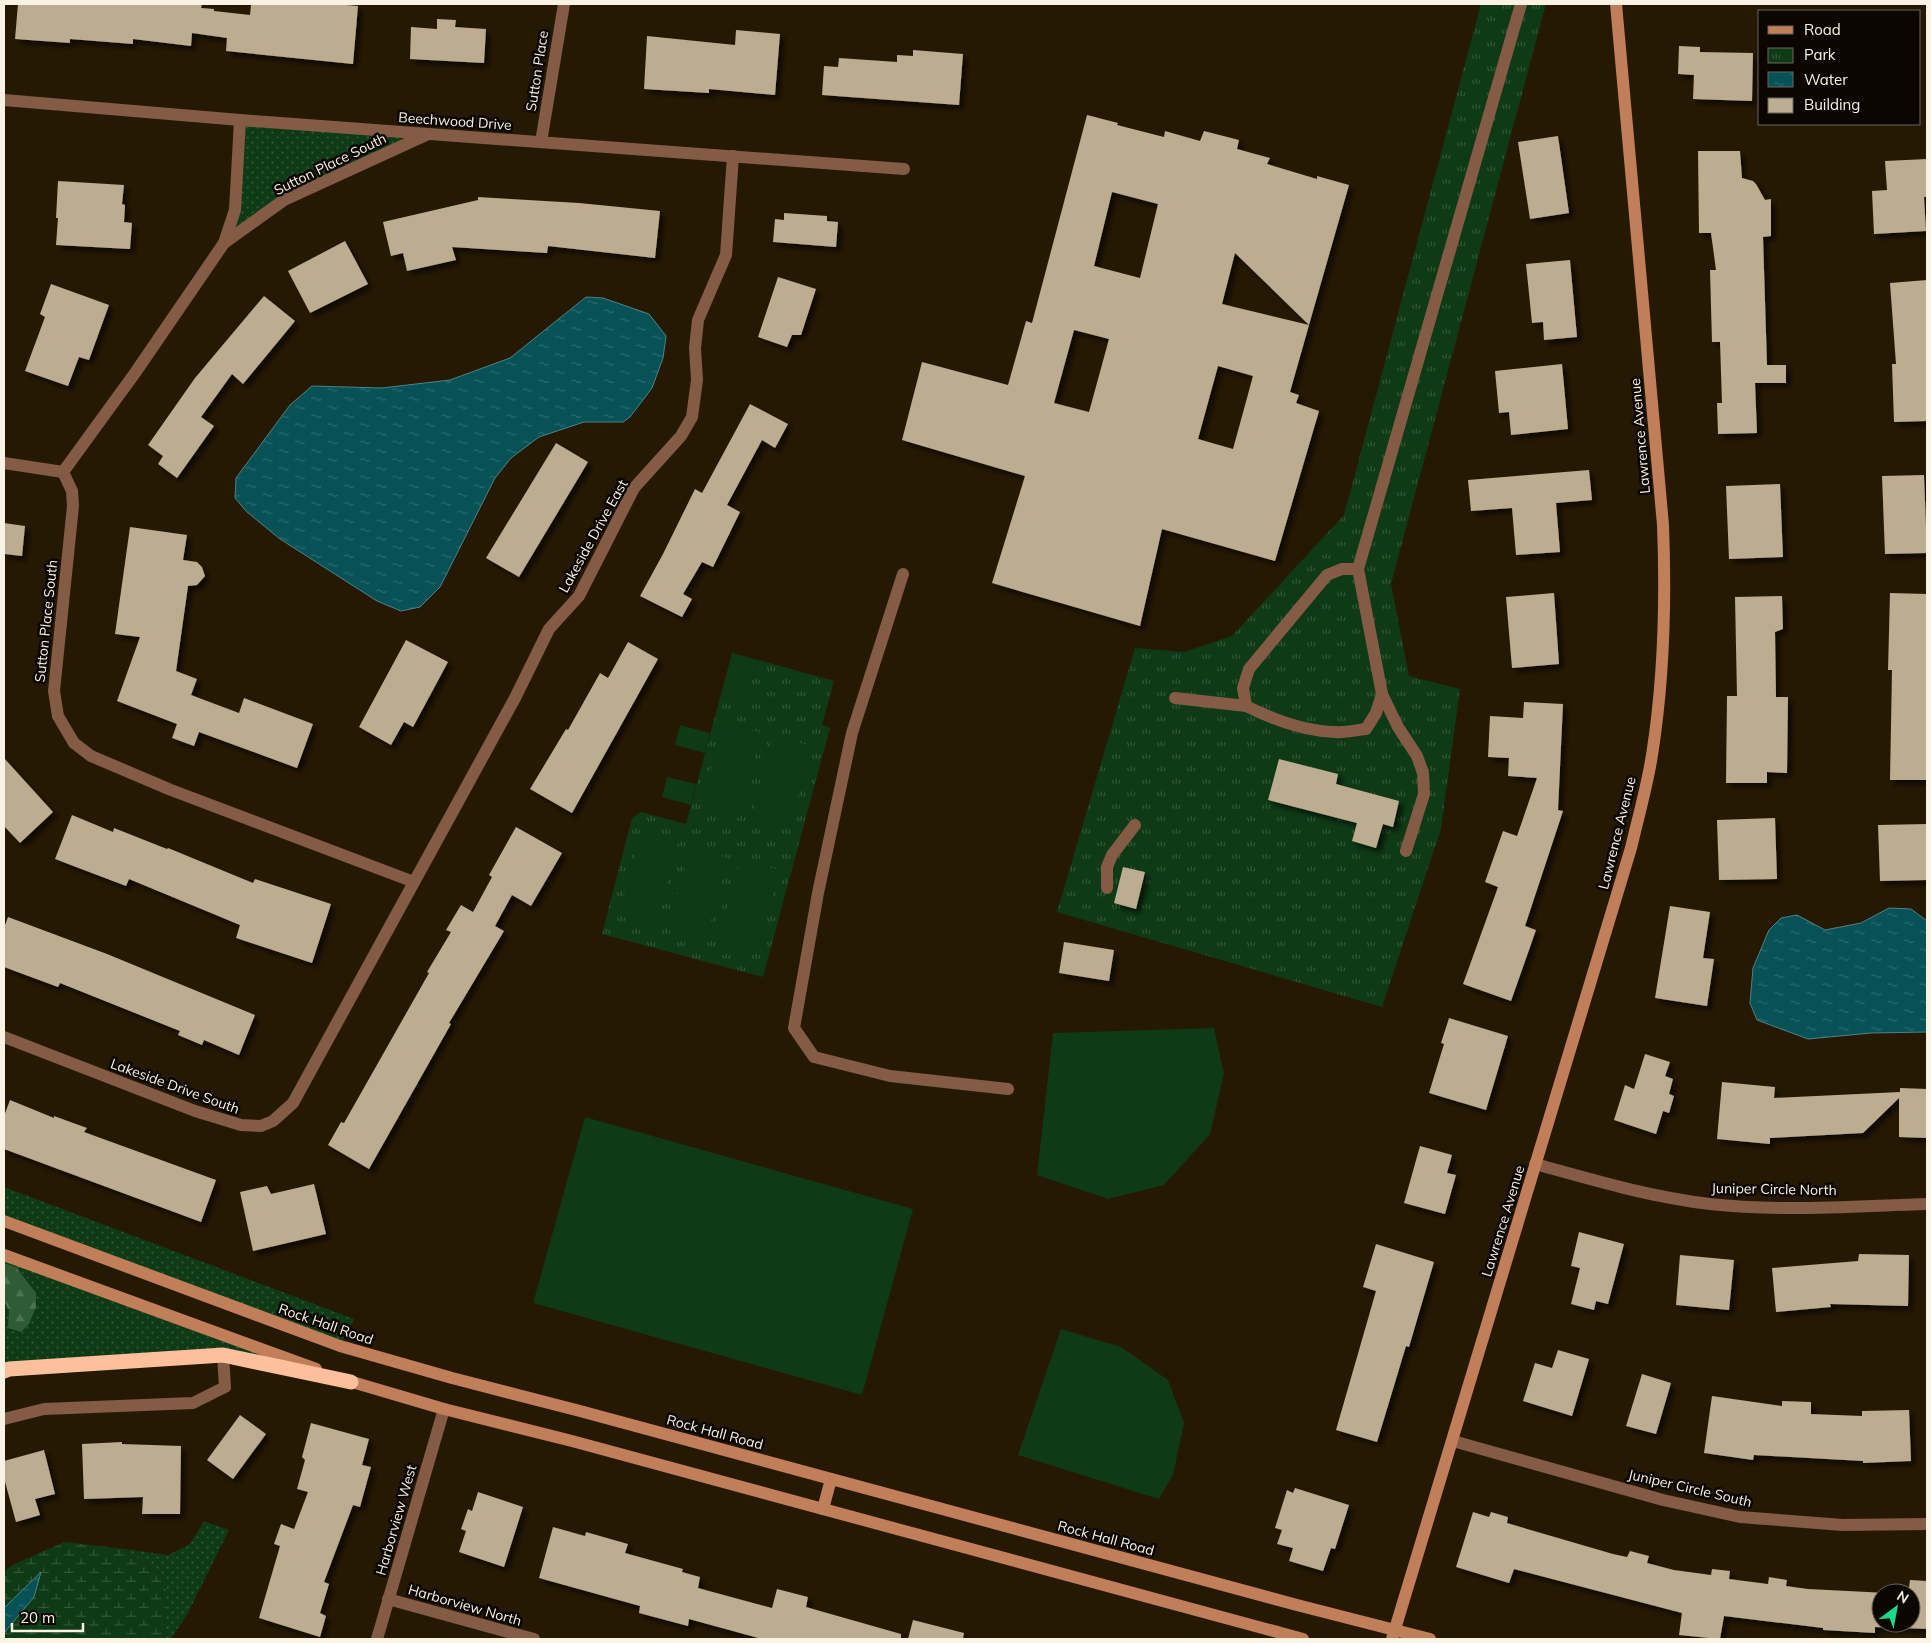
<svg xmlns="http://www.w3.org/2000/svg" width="1931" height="1643" font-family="Mulish,sans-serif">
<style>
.grass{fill:url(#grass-dots)}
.forest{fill:url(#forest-firs)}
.wetland{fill:url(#wetland-marsh)}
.park{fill:url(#park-tufts)}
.garden{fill:#0e3a15}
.water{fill:url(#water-ripples);stroke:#4f8281}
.building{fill:#bcac90;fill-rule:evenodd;filter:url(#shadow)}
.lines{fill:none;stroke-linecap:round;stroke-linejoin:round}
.lane{stroke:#845b44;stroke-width:12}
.street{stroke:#845b44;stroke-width:12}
.secondary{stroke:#c07e59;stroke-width:12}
.highway{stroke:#febf9d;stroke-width:15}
.labels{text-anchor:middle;stroke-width:5;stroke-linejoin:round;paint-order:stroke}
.street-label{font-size:14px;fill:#faf2e3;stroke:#0b0601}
</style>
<defs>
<pattern id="grass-dots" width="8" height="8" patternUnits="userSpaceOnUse" patternTransform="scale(1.25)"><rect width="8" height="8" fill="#0e3a15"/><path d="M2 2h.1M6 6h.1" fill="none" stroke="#325737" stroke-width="1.8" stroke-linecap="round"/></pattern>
<pattern id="forest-firs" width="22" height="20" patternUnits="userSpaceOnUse" patternTransform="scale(1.25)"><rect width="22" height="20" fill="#2f5c34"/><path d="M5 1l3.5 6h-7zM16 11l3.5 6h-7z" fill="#4e7451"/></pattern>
<pattern id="wetland-marsh" width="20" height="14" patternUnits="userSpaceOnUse" patternTransform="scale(1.25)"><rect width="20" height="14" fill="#0e3a15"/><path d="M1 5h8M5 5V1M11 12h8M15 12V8" fill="none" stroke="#325737"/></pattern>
<pattern id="park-tufts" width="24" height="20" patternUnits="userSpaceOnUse" patternTransform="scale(1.25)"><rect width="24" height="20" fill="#0e3a15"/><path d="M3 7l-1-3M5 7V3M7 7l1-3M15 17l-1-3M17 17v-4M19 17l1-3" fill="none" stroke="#325737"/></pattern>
<pattern id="water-ripples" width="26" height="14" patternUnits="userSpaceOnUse" patternTransform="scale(1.25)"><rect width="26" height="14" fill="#065257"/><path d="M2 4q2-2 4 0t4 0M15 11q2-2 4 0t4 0" fill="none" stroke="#2b6b6f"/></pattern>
<filter id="shadow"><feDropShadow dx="4.5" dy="4.5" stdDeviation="2.5" flood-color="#0009"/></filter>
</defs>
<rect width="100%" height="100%" fill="#261903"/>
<g class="grass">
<path d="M 240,120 L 428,134 L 284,200 L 224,243 Z"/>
<path d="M 4,1187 L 354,1319 L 342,1343 L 4,1216 Z"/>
<path d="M 4,1258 L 274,1353 L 4,1377 Z"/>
<path d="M 204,1521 L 229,1530 L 188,1613 L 171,1639 L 164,1639 L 167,1579 L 125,1549 L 168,1555 L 190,1544 Z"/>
</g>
<path class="forest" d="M 4,1263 L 16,1267 L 36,1293 L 36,1307 L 29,1324 L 21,1332 L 8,1328 L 9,1310 L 4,1301 Z"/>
<path class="wetland" d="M 65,1542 L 125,1549 L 167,1579 L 164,1639 L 4,1639 L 4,1633 L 34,1597 L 16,1597 L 4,1608 L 4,1572 L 12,1565 Z"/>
<g class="park">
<path d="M 1481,4 L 1546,4 L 1391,584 L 1409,676 L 1460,689 L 1441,829 L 1382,1007 L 1057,912 L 1135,648 L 1184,652 L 1232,636 L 1344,515 Z"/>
<path d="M 758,660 L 834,681 L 822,725 L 830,728 L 763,977 L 602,934 L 632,818 L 641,812 L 686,824 L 720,698 L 745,704 Z"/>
</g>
<g class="garden">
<path d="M 732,653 L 758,660 L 745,705 L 720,698 Z"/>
<path d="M 723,722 L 761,733 L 740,814 L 702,804 Z"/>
<path d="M 680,725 L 710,733 L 705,753 L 675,745 Z"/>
<path d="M 773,736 L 811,746 L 790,827 L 752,817 Z"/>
<path d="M 667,777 L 696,784 L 691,805 L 662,797 Z"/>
<path d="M 640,833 L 678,843 L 657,925 L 619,915 Z"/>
<path d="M 690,848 L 728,858 L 706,940 L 668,930 Z"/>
<path d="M 740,860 L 779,870 L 757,952 L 719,942 Z"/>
<path d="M 1214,1028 L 1224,1074 L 1210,1134 L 1164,1185 L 1108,1199 L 1037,1175 L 1053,1033 Z"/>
<path d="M 585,1117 L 913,1209 L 862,1395 L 533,1303 Z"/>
<path d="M 1061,1329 L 1121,1347 L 1168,1380 L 1184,1423 L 1173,1475 L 1159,1499 L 1018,1455 Z"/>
</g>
<g class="water">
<path d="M 586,297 L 603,298 L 649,314 L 666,336 L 663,358 L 652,388 L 630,417 L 623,422 L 584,422 L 539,437 L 511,458 L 495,478 L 440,587 L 420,607 L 401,611 L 377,601 L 280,539 L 247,512 L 235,498 L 236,478 L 290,405 L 312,386 L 382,388 L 450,380 L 510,358 Z"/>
<path d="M 1889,908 L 1911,909 L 1927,921 L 1927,1032 L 1871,1033 L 1808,1039 L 1757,1020 L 1750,1003 L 1753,968 L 1769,930 L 1781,918 L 1797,915 L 1825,930 L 1861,923 Z"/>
<path d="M 41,1572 L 34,1597 L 4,1633 L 4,1608 Z"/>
</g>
<g class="building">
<path d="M 18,4 L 202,4 L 201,8 L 214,9 L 214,11 L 250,15 L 251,5 L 257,5 L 257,4 L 334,4 L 358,6 L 353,64 L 226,51 L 227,38 L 192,33 L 191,46 L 133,39 L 133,44 L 70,39 L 70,43 L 15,39 Z"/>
<path d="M 437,19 L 456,20 L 455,27 L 486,29 L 484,63 L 410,59 L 411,27 L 437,29 Z"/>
<path d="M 736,30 L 780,34 L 775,95 L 709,89 L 709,93 L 644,89 L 647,36 L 735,45 Z"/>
<path d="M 1679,46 L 1700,47 L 1700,52 L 1753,53 L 1752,101 L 1693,99 L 1694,75 L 1678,74 Z"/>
<path d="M 913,50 L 963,54 L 959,105 L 822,95 L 824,66 L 838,67 L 839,58 L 897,62 L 897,55 L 913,56 Z"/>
<path d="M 1087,115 L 1118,123 L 1117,125 L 1164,137 L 1165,131 L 1200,141 L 1204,131 L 1239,140 L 1237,149 L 1270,158 L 1267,164 L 1317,179 L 1317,176 L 1349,185 L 1309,325 L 1235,253 L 1222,304 L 1309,325 L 1290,392 L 1299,395 L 1296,403 L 1319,411 L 1275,561 L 1162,529 L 1140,626 L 992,583 L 1025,476 L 902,440 L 922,362 L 1008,385 L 1026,321 L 1032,323 ZM 1112,192 L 1158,204 L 1140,278 L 1094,266 ZM 1074,330 L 1109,339 L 1089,412 L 1054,403 ZM 1218,366 L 1253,376 L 1233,449 L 1198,439 Z"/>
<path d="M 1558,136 L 1569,213 L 1530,219 L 1518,142 Z"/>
<path d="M 1698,151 L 1740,151 L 1742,178 L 1753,181 L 1756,184 L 1765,200 L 1771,199 L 1771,236 L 1763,237 L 1767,365 L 1786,365 L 1786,383 L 1755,383 L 1757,433 L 1718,434 L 1717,403 L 1722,403 L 1720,342 L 1712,342 L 1710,270 L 1716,270 L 1711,233 L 1699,233 Z"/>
<path d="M 1927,159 L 1927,197 L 1924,197 L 1926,231 L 1874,234 L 1872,191 L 1887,190 L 1885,161 Z"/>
<path d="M 58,181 L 124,185 L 122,204 L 125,205 L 124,222 L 132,223 L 130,249 L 56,245 L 58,218 L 56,218 Z"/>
<path d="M 478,197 L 579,203 L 660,211 L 655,258 L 548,246 L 547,253 L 452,247 L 456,260 L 407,271 L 403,253 L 391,256 L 383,222 L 478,200 Z"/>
<path d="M 784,213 L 827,216 L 827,221 L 838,222 L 836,247 L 773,242 L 775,219 L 784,220 Z"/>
<path d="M 345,241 L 368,284 L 310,313 L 288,271 Z"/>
<path d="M 1570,260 L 1577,337 L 1544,340 L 1543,322 L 1532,323 L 1526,264 Z"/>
<path d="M 778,277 L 816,289 L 801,335 L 792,335 L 787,347 L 758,337 Z"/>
<path d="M 1927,280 L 1927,421 L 1894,422 L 1892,364 L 1896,364 L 1890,283 Z"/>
<path d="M 51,284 L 109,305 L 89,360 L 79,357 L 68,386 L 25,371 L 45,317 L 40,314 Z"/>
<path d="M 264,296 L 295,321 L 243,384 L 232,374 L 201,417 L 214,426 L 177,478 L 158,464 L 163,456 L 148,445 L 195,378 Z"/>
<path d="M 1562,364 L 1568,429 L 1511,435 L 1509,412 L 1499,413 L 1495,371 Z"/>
<path d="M 750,404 L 788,424 L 775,448 L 762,440 L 727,505 L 740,512 L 713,567 L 702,562 L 683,594 L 692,599 L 682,617 L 640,596 L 663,554 L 695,489 L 702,493 Z"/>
<path d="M 556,443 L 588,462 L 519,577 L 486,558 Z"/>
<path d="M 1589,470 L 1592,500 L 1556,503 L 1560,552 L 1516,555 L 1512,508 L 1471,511 L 1468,480 Z"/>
<path d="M 1924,475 L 1927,553 L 1885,554 L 1882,476 Z"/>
<path d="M 1780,484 L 1783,557 L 1729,559 L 1726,486 Z"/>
<path d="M 4,523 L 25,526 L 22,556 L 4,554 Z"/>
<path d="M 130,527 L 187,535 L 183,560 L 197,562 L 202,567 L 205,576 L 197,585 L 188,586 L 176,671 L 197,679 L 191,695 L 239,713 L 244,698 L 313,724 L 297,768 L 199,732 L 194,746 L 172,738 L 177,724 L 117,701 L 140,637 L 115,634 Z"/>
<path d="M 1554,593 L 1559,664 L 1512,668 L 1506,597 Z"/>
<path d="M 1890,593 L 1927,594 L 1927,780 L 1890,780 L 1892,670 L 1888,670 Z"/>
<path d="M 1782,596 L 1783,629 L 1775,632 L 1776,697 L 1788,697 L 1787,773 L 1767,772 L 1767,783 L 1726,783 L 1727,696 L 1737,696 L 1735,597 Z"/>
<path d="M 406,640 L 448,662 L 413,727 L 404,722 L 391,745 L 359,727 Z"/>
<path d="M 628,642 L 658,659 L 572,813 L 530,789 L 566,729 L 568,730 L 600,673 L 608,678 Z"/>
<path d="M 1524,702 L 1563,704 L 1558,810 L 1563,811 L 1525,926 L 1536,930 L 1511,1001 L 1463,984 L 1498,887 L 1485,882 L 1503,831 L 1517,836 L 1537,778 L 1508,776 L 1509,758 L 1488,757 L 1490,716 L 1523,718 Z"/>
<path d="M 4,758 L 53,812 L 20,843 L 4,826 Z"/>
<path d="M 1279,759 L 1338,774 L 1336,784 L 1399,801 L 1393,827 L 1383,824 L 1376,848 L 1352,841 L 1357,823 L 1268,800 Z"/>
<path d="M 72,815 L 113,832 L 114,828 L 167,849 L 168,848 L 253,883 L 255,879 L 331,904 L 312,963 L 236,938 L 240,925 L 129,879 L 126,886 L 55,859 Z"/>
<path d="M 1775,818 L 1777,879 L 1719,880 L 1717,820 Z"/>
<path d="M 1927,824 L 1927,880 L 1880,881 L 1878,825 Z"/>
<path d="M 516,827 L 562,853 L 531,906 L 512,895 L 495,926 L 504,931 L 449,1023 L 451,1024 L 369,1169 L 328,1145 L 341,1122 L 344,1123 L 429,973 L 427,972 L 451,932 L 446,930 L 461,905 L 473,912 L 492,877 L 489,875 Z"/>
<path d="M 1123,867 L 1145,872 L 1136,909 L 1114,903 Z"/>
<path d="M 1670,906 L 1710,912 L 1703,958 L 1714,959 L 1707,1006 L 1655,998 Z"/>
<path d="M 8,917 L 107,954 L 255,1015 L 239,1055 L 204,1040 L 202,1045 L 178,1035 L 180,1031 L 60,983 L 58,987 L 4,967 L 4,928 Z"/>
<path d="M 1064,942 L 1114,950 L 1109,981 L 1059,973 Z"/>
<path d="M 1449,1018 L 1508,1036 L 1486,1110 L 1429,1093 L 1444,1044 L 1441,1043 Z"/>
<path d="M 1645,1054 L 1670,1062 L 1665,1076 L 1673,1079 L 1669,1094 L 1674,1096 L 1669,1113 L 1663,1111 L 1656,1134 L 1614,1120 L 1625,1085 L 1634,1089 Z"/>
<path d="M 1722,1082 L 1775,1087 L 1774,1098 L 1900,1092 L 1900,1088 L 1927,1089 L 1927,1138 L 1899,1137 L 1899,1098 L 1863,1133 L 1770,1138 L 1770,1144 L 1717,1139 Z"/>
<path d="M 10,1100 L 54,1118 L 54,1116 L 87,1128 L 84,1132 L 216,1180 L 201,1222 L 4,1149 L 4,1116 Z"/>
<path d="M 1420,1146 L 1452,1155 L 1447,1173 L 1456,1175 L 1445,1214 L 1404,1203 Z"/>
<path d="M 314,1184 L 326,1234 L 253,1251 L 240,1192 L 267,1186 L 271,1194 Z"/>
<path d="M 1579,1232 L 1624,1244 L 1608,1304 L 1596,1301 L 1594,1310 L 1571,1304 L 1580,1268 L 1571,1266 Z"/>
<path d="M 1376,1244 L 1434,1262 L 1409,1347 L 1406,1346 L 1377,1442 L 1336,1430 L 1376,1291 L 1363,1287 Z"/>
<path d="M 1859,1254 L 1909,1255 L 1908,1306 L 1830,1304 L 1831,1307 L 1776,1312 L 1772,1268 L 1858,1261 Z"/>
<path d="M 1680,1255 L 1734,1260 L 1729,1310 L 1676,1305 Z"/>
<path d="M 1558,1350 L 1589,1359 L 1572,1416 L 1523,1401 L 1535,1363 L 1552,1368 Z"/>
<path d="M 1642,1374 L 1671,1383 L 1656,1434 L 1626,1426 Z"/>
<path d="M 1712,1396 L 1782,1406 L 1782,1401 L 1811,1402 L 1811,1414 L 1862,1416 L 1862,1411 L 1909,1410 L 1911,1461 L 1863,1463 L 1863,1461 L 1754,1455 L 1753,1460 L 1704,1453 Z"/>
<path d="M 240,1415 L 266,1434 L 233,1479 L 207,1460 Z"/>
<path d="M 311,1423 L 369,1439 L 362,1465 L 371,1467 L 360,1507 L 353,1505 L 324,1582 L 329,1584 L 320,1613 L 326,1616 L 320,1637 L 259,1618 L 280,1546 L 274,1544 L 281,1524 L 294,1529 L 308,1492 L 297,1489 L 305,1460 L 302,1457 Z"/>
<path d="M 122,1442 L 122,1444 L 181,1446 L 180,1514 L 142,1514 L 143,1497 L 84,1499 L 82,1444 Z"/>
<path d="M 44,1450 L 55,1494 L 35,1499 L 40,1515 L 16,1522 L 4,1478 L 4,1461 Z"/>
<path d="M 1295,1488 L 1349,1505 L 1335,1549 L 1331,1548 L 1323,1571 L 1289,1561 L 1293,1548 L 1277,1544 L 1282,1530 L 1275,1528 L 1287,1490 L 1293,1493 Z"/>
<path d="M 478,1492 L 523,1507 L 504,1567 L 459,1552 L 466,1531 L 461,1529 L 468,1509 L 472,1511 Z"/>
<path d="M 1473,1512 L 1489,1517 L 1491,1512 L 1508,1517 L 1507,1523 L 1613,1554 L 1627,1557 L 1630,1551 L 1649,1556 L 1647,1563 L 1674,1570 L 1711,1575 L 1712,1569 L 1730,1571 L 1729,1579 L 1768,1584 L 1769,1577 L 1787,1580 L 1786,1586 L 1808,1589 L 1887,1593 L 1881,1593 L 1881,1623 L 1911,1623 L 1911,1593 L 1887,1593 L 1909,1588 L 1910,1580 L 1927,1581 L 1927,1629 L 1875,1627 L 1875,1633 L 1823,1630 L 1823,1628 L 1724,1616 L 1720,1639 L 1679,1635 L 1682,1613 L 1514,1569 L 1509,1583 L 1456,1567 Z"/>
<path d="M 553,1527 L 585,1536 L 586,1532 L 628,1544 L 625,1553 L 683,1569 L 682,1572 L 700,1577 L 698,1588 L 772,1608 L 777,1589 L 808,1597 L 806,1607 L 901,1634 L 901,1639 L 762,1639 L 689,1619 L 688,1626 L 639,1613 L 640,1606 L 539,1578 Z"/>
<path d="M 913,1620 L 964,1633 L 963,1639 L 908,1639 Z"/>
</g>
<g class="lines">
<g class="lane">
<path d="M 1358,569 L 1342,569 L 1327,575 L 1249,669 L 1243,688 L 1246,706 C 1274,720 1303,731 1335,732 C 1345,733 1356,730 1366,729 L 1376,713 L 1382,694 L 1358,569 L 1521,4"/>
<path d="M 903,574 L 852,733 L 818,893 L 794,1028 L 814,1057 L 890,1076 L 1008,1089"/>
<path d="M 1382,694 L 1398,727 L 1417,756 L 1423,773 L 1424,794 L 1406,851"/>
<path d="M 1175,698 L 1246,706"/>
<path d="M 1107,888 L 1107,867 L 1112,855 L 1135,825"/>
</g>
<g class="street">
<path d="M 4,100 L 240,120 L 904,169"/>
<path d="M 541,142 L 564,4"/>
<path d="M 224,243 L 284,200 L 426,135"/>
<path d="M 4,463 L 63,472"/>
<path d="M 63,472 L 72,491 L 73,506 L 54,691 L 58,716 L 74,743 L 91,756 L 171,790 L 414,882"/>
<path d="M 63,472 L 135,373 L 224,243 L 235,210 L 240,120"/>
<path d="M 4,1037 L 195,1111 L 241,1125 L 261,1126 L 273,1121 L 293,1103 L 515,698 L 549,629 L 579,596 L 634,488 L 681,436 L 692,417 L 697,380 L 695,348 L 698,320 L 726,255 L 733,156"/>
<path d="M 1535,1164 C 1593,1180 1650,1197 1710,1204 C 1781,1212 1855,1206 1927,1204"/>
<path d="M 4,1419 L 44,1409 L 193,1403 L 225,1387 L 223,1355"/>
<path d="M 1453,1441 L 1663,1500 L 1740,1517 L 1843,1525 L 1927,1524"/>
<path d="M 388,1599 L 534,1639"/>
<path d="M 377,1639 L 444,1409"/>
</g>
<g class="secondary">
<path d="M 4,1221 L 340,1346 L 452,1378 L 580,1411 L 1297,1605 L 1430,1639"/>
<path d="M 4,1255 L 316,1369"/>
<path d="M 342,1379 L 444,1409 L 572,1441 L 1303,1639"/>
<path d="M 823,1509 L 831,1479"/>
<path d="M 1392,1639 L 1631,848 C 1638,818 1647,787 1652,755 C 1664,679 1666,602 1663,525 L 1616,4"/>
</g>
<path class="highway" d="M 4,1371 L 9,1369 L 223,1355 L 351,1382"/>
</g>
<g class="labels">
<g class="street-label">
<text transform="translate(537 71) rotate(-81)" y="5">Sutton Place</text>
<text transform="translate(455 121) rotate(4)" y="5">Beechwood Drive</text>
<text transform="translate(330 164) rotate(-26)" y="5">Sutton Place South</text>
<text transform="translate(1640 436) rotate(-95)" y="5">Lawrence Avenue</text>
<text transform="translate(593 536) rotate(-61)" y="5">Lakeside Drive East</text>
<text transform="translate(46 621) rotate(-84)" y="5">Sutton Place South</text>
<text transform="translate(1617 833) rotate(-76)" y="5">Lawrence Avenue</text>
<text transform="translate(175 1086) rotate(20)" y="5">Lakeside Drive South</text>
<text transform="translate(1774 1189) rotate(1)" y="5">Juniper Circle North</text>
<text transform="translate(1503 1221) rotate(-73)" y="5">Lawrence Avenue</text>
<text transform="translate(326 1324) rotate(19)" y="5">Rock Hall Road</text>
<text transform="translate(715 1432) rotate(15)" y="5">Rock Hall Road</text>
<text transform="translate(1690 1488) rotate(13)" y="5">Juniper Circle South</text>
<text transform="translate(396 1520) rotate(-74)" y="5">Harborview West</text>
<text transform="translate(1106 1538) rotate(15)" y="5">Rock Hall Road</text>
<text transform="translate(465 1605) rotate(16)" y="5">Harborview North</text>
</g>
</g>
<rect width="1931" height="1643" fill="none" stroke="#faf2e3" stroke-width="10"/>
<rect x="1758" y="10" width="162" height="115" fill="#0b0601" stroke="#6b645b"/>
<rect x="1768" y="26" width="25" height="8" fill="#c07e59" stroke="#6b645b"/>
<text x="1804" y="35" font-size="15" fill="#faf2e3">Road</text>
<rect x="1768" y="48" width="25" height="15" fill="url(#park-tufts)" stroke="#6b645b"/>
<text x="1804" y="60" font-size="15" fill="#faf2e3">Park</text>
<rect x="1768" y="72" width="25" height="15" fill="url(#water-ripples)" stroke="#6b645b"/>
<text x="1804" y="85" font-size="15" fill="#faf2e3">Water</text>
<rect x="1768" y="98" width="25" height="15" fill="#bcac90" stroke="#6b645b"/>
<text x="1804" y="110" font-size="15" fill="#faf2e3">Building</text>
<g transform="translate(1896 1608) rotate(32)"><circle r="24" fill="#0b0601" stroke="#6b645b"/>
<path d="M0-4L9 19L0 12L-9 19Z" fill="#1ad988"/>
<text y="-8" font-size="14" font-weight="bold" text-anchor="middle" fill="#faf2e3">N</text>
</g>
<path d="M12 1623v8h71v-8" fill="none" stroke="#faf2e3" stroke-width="2.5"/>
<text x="20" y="1623" font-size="15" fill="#faf2e3" stroke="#0b0601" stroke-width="4" paint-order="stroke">20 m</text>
</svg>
